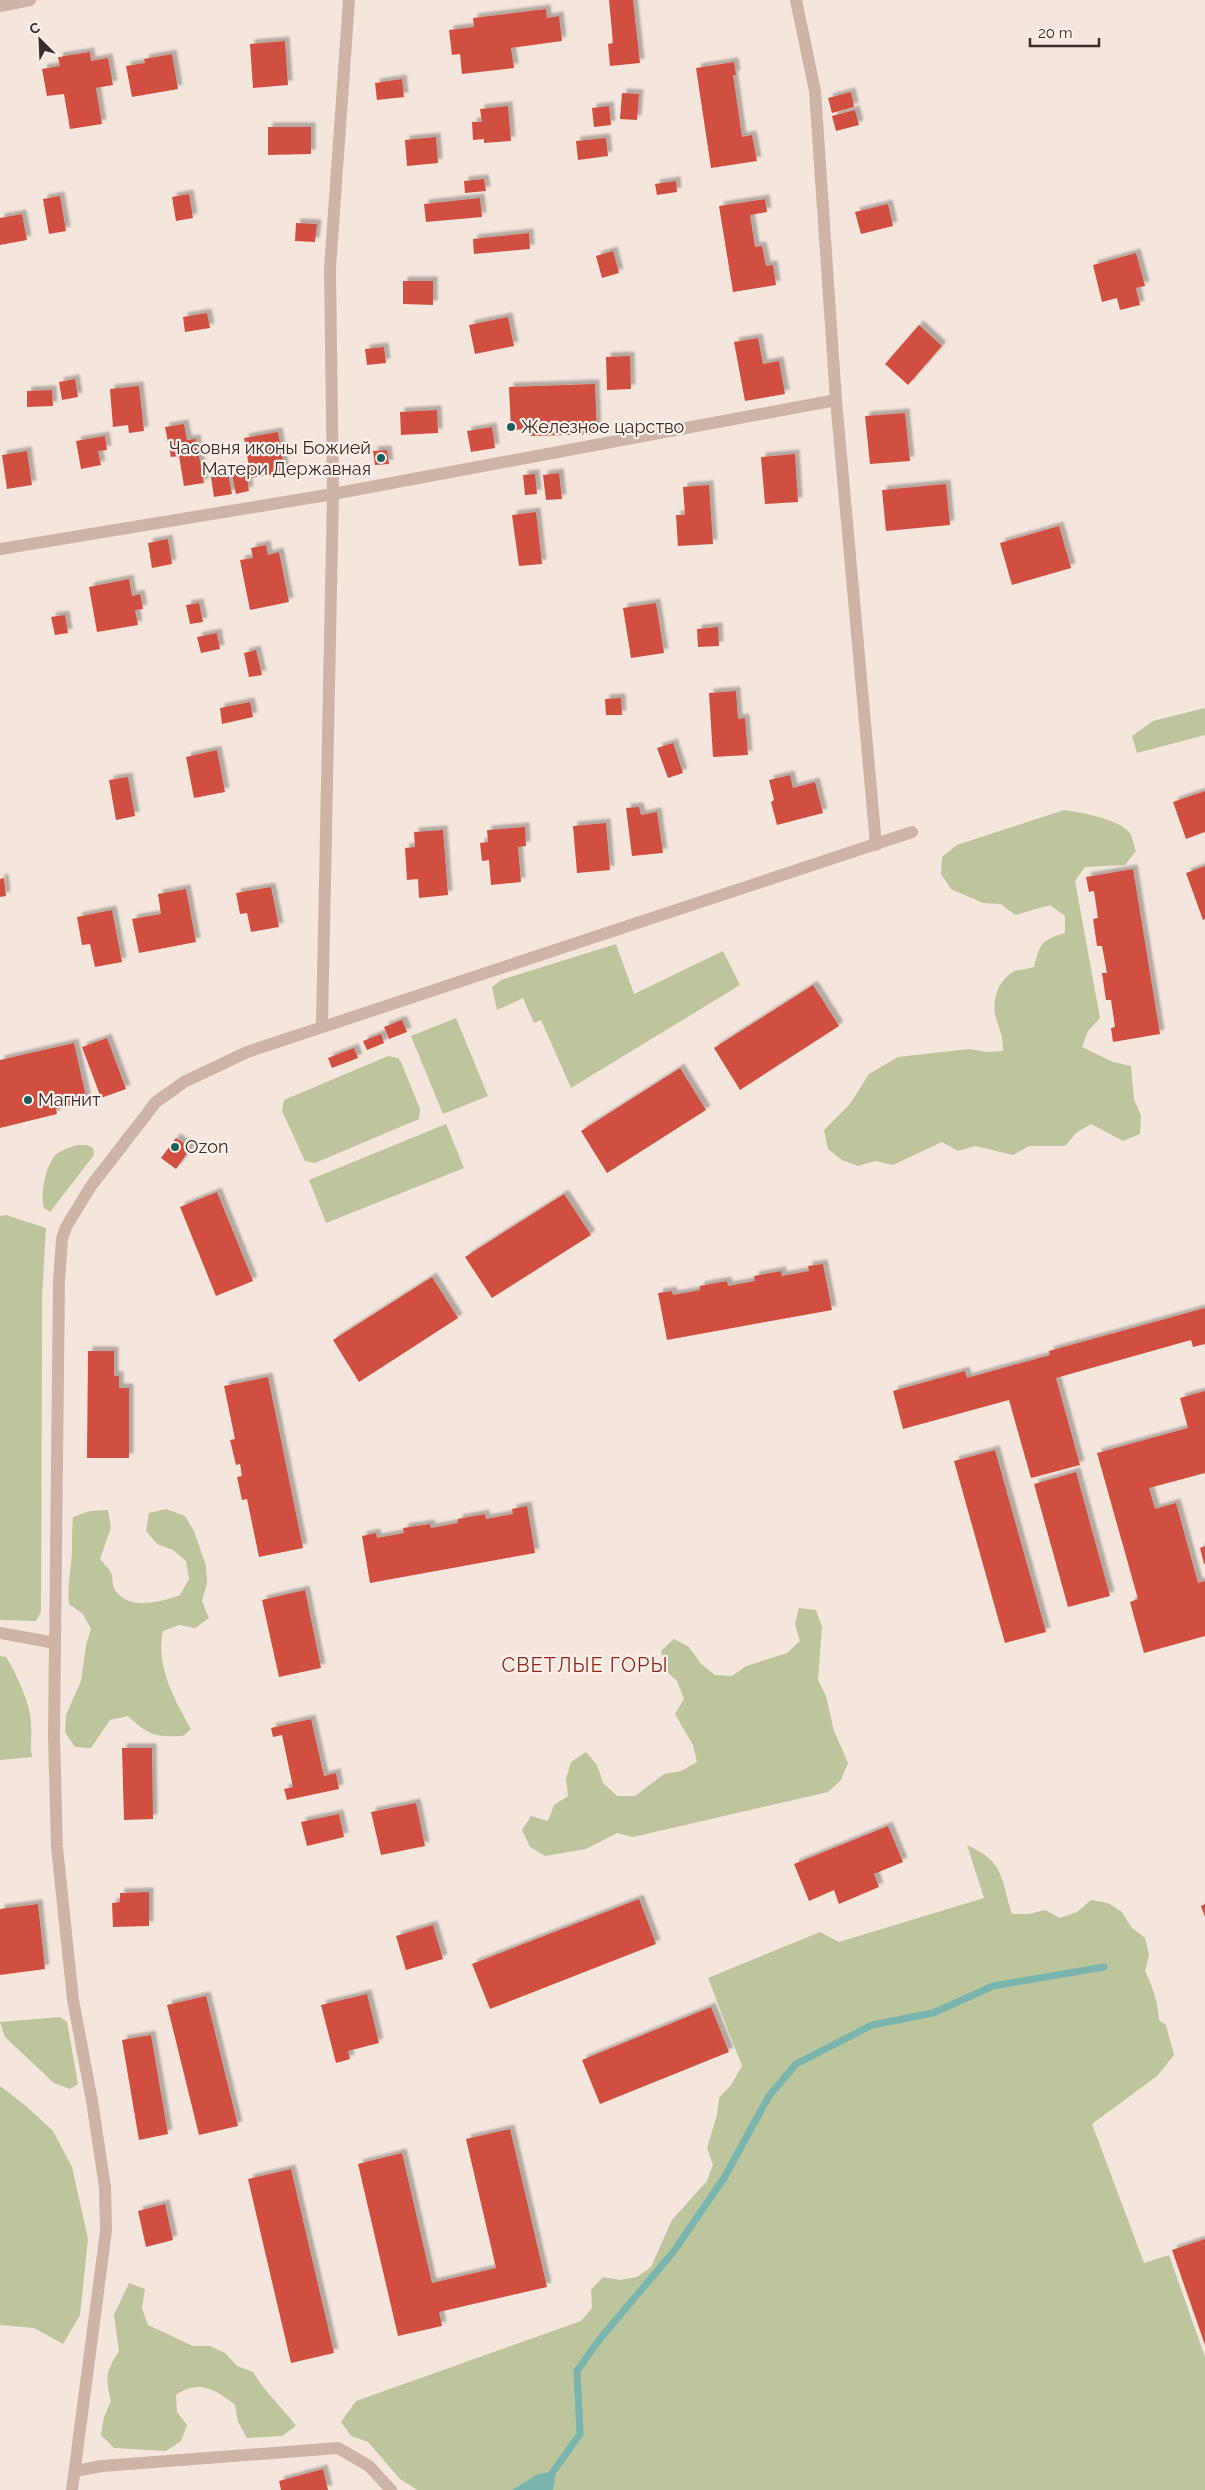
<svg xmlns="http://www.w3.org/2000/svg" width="1205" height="2490" font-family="Raleway,sans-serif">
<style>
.green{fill:#bcc59b}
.water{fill:#79b4af}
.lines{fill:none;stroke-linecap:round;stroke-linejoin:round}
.stream{stroke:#79b4af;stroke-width:7}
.building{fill:#d0503f;filter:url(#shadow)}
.street{stroke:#ceb4a7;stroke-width:12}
.poi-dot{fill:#1a5f5b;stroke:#fbf1ea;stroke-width:2}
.labels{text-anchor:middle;stroke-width:4.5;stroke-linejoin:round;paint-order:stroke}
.poi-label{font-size:18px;fill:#3a2c28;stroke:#fbf1ea;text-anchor:start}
.quarter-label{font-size:20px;letter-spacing:1px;fill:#90271a;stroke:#fbf1ea}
</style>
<defs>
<filter id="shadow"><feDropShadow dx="4.5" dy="-4.5" stdDeviation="1" flood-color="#0004"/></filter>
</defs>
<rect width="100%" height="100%" fill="#f4e6dd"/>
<g class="green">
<path d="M 1205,708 L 1205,735 L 1137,753 L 1132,736 L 1153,721 Z"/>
<path d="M 1064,810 C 1080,812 1124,820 1131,835 C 1133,840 1134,846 1136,851 L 1125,865 L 1085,867 L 1075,881 L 1100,1018 L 1088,1031 L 1082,1047 L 1113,1062 L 1131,1066 L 1134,1099 L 1141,1116 L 1140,1134 L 1123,1141 L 1091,1124 L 1076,1133 L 1065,1146 L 1029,1146 L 1013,1155 L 975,1146 L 958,1151 L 942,1142 L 893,1165 L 875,1161 L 858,1166 L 842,1160 L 828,1149 L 824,1130 L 850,1104 L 869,1074 L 898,1057 L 969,1049 L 987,1052 L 1003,1051 C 1003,1035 1000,1032 996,1018 C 991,1001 998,979 1015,971 C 1020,969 1028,969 1034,967 C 1040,944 1041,940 1065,933 L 1065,916 L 1050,905 L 1015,915 L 1001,904 L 983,903 L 951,889 L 941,874 L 942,857 L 957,845 Z"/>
<path d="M 616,944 L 634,994 L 723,951 L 740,985 L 571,1088 L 541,1020 L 534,1023 L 523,998 L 497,1010 L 492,987 L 501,980 Z"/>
<path d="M 456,1018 L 488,1096 L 443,1114 L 411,1036 Z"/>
<path d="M 388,1056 L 398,1058 L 401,1062 L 420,1109 L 419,1119 L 315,1163 L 305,1161 L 282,1111 L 284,1100 Z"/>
<path d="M 446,1124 L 464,1168 L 326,1223 L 309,1180 Z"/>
<path d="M 77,1145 L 87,1145 L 93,1148 L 94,1155 L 50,1212 L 44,1208 C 40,1196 45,1170 53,1158 C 58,1151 68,1148 77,1145 Z"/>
<path d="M 6,1215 L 46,1228 L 42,1297 L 41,1612 L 36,1621 L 0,1620 L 0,1216 Z"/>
<path d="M 166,1509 L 185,1516 L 194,1531 L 206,1566 L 207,1583 L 202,1601 L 209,1618 L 195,1628 L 179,1625 L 163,1631 C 155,1665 175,1701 191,1729 L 183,1736 C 156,1737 149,1736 128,1716 L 110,1720 L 91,1748 L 75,1747 L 65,1732 L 66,1715 L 81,1681 L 86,1646 L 91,1629 L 83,1614 L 69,1604 C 67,1585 71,1571 72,1552 C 72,1540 72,1529 73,1517 L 90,1511 L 108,1510 L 111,1527 L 100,1559 C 104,1564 110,1569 112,1575 C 113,1579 112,1586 115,1590 C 129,1611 161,1602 180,1595 L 189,1579 L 186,1561 L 173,1550 L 157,1544 L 146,1531 L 149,1513 Z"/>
<path d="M 799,1608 L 816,1610 L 822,1627 L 818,1680 L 826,1696 L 834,1731 L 848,1763 L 841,1780 L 828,1792 L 633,1837 L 617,1833 L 586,1849 L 545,1856 L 530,1847 L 522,1830 L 531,1816 L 548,1821 L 554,1805 L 568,1796 L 566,1779 L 571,1762 L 586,1752 L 597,1765 L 603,1783 L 617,1796 L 635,1796 L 664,1774 L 681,1771 L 697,1762 L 693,1745 L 675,1714 L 684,1699 L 677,1681 L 664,1669 L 661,1651 L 674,1639 L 689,1647 L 701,1664 L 715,1675 L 732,1676 L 746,1666 L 787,1653 L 800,1641 L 795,1624 Z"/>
<path d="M 0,1656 L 6,1657 C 15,1670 31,1706 31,1722 C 32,1734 30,1745 32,1757 L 0,1760 Z"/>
<path d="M 967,1845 C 1006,1862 1000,1879 1012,1914 L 1029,1914 L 1045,1910 L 1060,1918 L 1077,1912 L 1091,1900 L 1108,1903 L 1122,1912 L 1131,1927 L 1145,1938 L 1149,1955 L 1145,1971 C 1153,1988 1158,2002 1159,2020 L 1166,2025 L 1174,2055 L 1157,2076 L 1092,2124 L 1144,2263 L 1169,2255 L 1205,2357 L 1205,2490 L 417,2490 L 400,2479 L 368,2442 L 351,2436 L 341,2422 L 356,2401 L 581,2321 L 592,2308 L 591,2290 L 603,2277 L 620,2280 L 637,2277 L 651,2267 L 672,2220 L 707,2181 L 713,2165 L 707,2148 L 717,2115 L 719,2098 L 731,2085 L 742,2066 L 708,1978 L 820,1932 L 839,1942 L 984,1898 Z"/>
<path d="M 60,2017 L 67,2022 L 78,2084 L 70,2089 L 54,2083 L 5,2037 L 0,2022 Z"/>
<path d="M 0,2086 L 26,2106 L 53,2131 L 72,2167 L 88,2239 L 80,2315 L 63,2344 L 34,2328 L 0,2325 Z"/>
<path d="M 129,2283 L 145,2289 L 142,2308 L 148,2325 L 193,2346 L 210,2346 L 225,2353 L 237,2366 L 253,2372 C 265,2392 282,2407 296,2426 L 282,2436 L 247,2438 L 238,2422 L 235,2405 C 216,2389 198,2379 176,2395 L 177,2412 L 187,2425 L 181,2441 L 166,2451 L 114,2448 L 101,2435 L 104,2417 L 111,2401 C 105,2378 106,2371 119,2351 L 114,2315 Z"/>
</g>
<path class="water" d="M 556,2471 L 553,2490 L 512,2490 L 538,2474 Z"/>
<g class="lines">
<path class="stream" d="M 550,2476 L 580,2434 L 577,2371 L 599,2340 L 674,2251 L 724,2178 L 769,2096 L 796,2064 L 872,2025 L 933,2013 L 993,1986 L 1104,1967"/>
</g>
<g class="building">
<path d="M 609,0 L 633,0 L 640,63 L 610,66 L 608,44 L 613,43 Z"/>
<path d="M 546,9 L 547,18 L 559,16 L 562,41 L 511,48 L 514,68 L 462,74 L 460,54 L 452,55 L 449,30 L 474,27 L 473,18 Z"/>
<path d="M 285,41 L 288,85 L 253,88 L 250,44 Z"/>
<path d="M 90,52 L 91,61 L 108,58 L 113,85 L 96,88 L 102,124 L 70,129 L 64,94 L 47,96 L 42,69 L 60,66 L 58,57 Z"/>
<path d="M 172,54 L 178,89 L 132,97 L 126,66 L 145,63 L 144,59 Z"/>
<path d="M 734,62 L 736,75 L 733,75 L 742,137 L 752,135 L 757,161 L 711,168 L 696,68 Z"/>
<path d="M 402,79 L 404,97 L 377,100 L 375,83 Z"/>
<path d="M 851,92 L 854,107 L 832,113 L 828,98 Z"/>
<path d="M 622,93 L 639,94 L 637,120 L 620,119 Z"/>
<path d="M 508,106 L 511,141 L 484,143 L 484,139 L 473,140 L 472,122 L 482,122 L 480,109 Z"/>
<path d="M 609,106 L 611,125 L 594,127 L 592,108 Z"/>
<path d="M 855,110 L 859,125 L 836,131 L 832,116 Z"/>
<path d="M 268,127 L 311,127 L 311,154 L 268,155 Z"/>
<path d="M 436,137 L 438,163 L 407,166 L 405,140 Z"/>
<path d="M 606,138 L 608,156 L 578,160 L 576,141 Z"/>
<path d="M 484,179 L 486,191 L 465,193 L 464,181 Z"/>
<path d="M 676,181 L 677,192 L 657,195 L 655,184 Z"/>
<path d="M 189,194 L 193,218 L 176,221 L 172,197 Z"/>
<path d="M 60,196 L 66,231 L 49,234 L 43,199 Z"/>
<path d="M 480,198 L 482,217 L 426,222 L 424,204 Z"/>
<path d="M 765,199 L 767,212 L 750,215 L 755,247 L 762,246 L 766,266 L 773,265 L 776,285 L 733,292 L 719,206 Z"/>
<path d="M 888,204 L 893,226 L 861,234 L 855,212 Z"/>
<path d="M 22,214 L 27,240 L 0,245 L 0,218 Z"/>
<path d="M 296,223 L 317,224 L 315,242 L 295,241 Z"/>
<path d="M 529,233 L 530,249 L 474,254 L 473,239 Z"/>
<path d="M 613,251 L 619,273 L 602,278 L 596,256 Z"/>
<path d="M 1136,253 L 1145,286 L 1136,288 L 1140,305 L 1120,310 L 1117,298 L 1102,302 L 1093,265 Z"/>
<path d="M 403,281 L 433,281 L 433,305 L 403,304 Z"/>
<path d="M 207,313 L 210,328 L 185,332 L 183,317 Z"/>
<path d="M 508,317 L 514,346 L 475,354 L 469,325 Z"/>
<path d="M 919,325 L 942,346 L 908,385 L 885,364 Z"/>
<path d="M 758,338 L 763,364 L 779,361 L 785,394 L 745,401 L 734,342 Z"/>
<path d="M 384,347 L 386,363 L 367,365 L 365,349 Z"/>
<path d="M 630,356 L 631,389 L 607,390 L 606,357 Z"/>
<path d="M 75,379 L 78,397 L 62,400 L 59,382 Z"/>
<path d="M 595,384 L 597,434 L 531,436 L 530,429 L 511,430 L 509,387 Z"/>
<path d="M 139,386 L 144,431 L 129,433 L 128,425 L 113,427 L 110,389 Z"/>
<path d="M 52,390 L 53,406 L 27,407 L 27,391 Z"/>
<path d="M 437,410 L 438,433 L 401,435 L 400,412 Z"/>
<path d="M 905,413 L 910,461 L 870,464 L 865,416 Z"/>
<path d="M 184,424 L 187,440 L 196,439 L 204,483 L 184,486 L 179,456 L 171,457 L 165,427 Z"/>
<path d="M 492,427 L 495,448 L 471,452 L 467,431 Z"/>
<path d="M 278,432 L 285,472 L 251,478 L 244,438 Z"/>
<path d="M 105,436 L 107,450 L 98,451 L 101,465 L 81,469 L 76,441 Z"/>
<path d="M 387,450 L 389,464 L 375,465 L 373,451 Z"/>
<path d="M 27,451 L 32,485 L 7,489 L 2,455 Z"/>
<path d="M 795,454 L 798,502 L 765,504 L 761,457 Z"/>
<path d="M 246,472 L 249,491 L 236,494 L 232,474 Z"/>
<path d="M 559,473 L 562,499 L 546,500 L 543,475 Z"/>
<path d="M 228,474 L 232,494 L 214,497 L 211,477 Z"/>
<path d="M 535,474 L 537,494 L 525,495 L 523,475 Z"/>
<path d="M 946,484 L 950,525 L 886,531 L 882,490 Z"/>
<path d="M 709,485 L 713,544 L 678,546 L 676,515 L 685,515 L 683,487 Z"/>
<path d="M 536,512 L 542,564 L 519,566 L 512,515 Z"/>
<path d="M 1059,526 L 1071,568 L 1012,585 L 1000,543 Z"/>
<path d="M 168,539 L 172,564 L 152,568 L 148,543 Z"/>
<path d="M 266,545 L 268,555 L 279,552 L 289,602 L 250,610 L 240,560 L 253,558 L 251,548 Z"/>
<path d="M 129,579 L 132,596 L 140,594 L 143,609 L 135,610 L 138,625 L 97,632 L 89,587 Z"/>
<path d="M 199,603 L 203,622 L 190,624 L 186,605 Z"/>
<path d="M 656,603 L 664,653 L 631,658 L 623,608 Z"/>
<path d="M 65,615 L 68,633 L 55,635 L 51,617 Z"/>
<path d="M 718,627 L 719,646 L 698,647 L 697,629 Z"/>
<path d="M 217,633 L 220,649 L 201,653 L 197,637 Z"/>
<path d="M 256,650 L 262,675 L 249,677 L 244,653 Z"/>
<path d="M 736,691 L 738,719 L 745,718 L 748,755 L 713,757 L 709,693 Z"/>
<path d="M 621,698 L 622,715 L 606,715 L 605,699 Z"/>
<path d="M 250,702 L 253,717 L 222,724 L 220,708 Z"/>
<path d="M 673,743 L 683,773 L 668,778 L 657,748 Z"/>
<path d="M 217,750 L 225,792 L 194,798 L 186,757 Z"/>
<path d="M 790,775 L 793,788 L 815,782 L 823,813 L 777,825 L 771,802 L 774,800 L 769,780 Z"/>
<path d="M 128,777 L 135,816 L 116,820 L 109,780 Z"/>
<path d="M 1205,791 L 1205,832 L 1186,839 L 1173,802 Z"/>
<path d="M 639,807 L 641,815 L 657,812 L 663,853 L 632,856 L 626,808 Z"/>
<path d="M 606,823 L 610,870 L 577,873 L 573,826 Z"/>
<path d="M 525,827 L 526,846 L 518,847 L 521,882 L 491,885 L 489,860 L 482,861 L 480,843 L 488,842 L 487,830 Z"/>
<path d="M 443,830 L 448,895 L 419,898 L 418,879 L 407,880 L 405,848 L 415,847 L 414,832 Z"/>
<path d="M 1205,866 L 1205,919 L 1203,920 L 1186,873 Z"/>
<path d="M 1133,869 L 1160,1034 L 1113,1042 L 1111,1028 L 1115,1027 L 1111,1000 L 1106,1000 L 1102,973 L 1107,973 L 1102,946 L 1097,946 L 1093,919 L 1098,918 L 1094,891 L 1089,892 L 1086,877 Z"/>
<path d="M 4,878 L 6,896 L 0,897 L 0,879 Z"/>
<path d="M 271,887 L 279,927 L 251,932 L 247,913 L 240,914 L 236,893 Z"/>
<path d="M 186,889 L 196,942 L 139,953 L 132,919 L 161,914 L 158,894 Z"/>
<path d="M 112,910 L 122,962 L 95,967 L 90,944 L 82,945 L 77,917 Z"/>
<path d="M 813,985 L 839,1026 L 740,1090 L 714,1048 Z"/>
<path d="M 402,1020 L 407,1032 L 389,1039 L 384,1027 Z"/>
<path d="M 381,1034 L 384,1043 L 367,1050 L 363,1041 Z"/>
<path d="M 107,1038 L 126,1089 L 101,1098 L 82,1047 Z"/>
<path d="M 74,1043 L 87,1101 L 56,1109 L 57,1114 L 0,1128 L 0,1060 Z"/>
<path d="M 354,1048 L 358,1058 L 332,1068 L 328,1058 Z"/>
<path d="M 680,1068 L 706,1110 L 607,1173 L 581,1131 Z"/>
<path d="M 176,1138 L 191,1148 L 176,1169 L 161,1158 Z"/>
<path d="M 217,1192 L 253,1281 L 216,1296 L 180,1207 Z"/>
<path d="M 564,1194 L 591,1235 L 492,1298 L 465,1257 Z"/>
<path d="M 823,1264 L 832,1310 L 667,1340 L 658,1293 L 672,1291 L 673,1295 L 700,1290 L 700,1286 L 727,1281 L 728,1286 L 755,1281 L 754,1276 L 781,1271 L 782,1276 L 809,1271 L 808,1266 Z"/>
<path d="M 432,1277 L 458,1318 L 359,1382 L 333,1340 Z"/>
<path d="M 1205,1308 L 1205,1344 L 1193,1347 L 1191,1340 L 1056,1378 L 1080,1465 L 1031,1478 L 1009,1400 L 903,1429 L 893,1391 L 965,1371 L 967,1378 L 1050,1355 L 1049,1351 Z"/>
<path d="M 88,1351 L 114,1351 L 114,1376 L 119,1376 L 119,1388 L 129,1388 L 129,1458 L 87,1458 Z"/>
<path d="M 268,1377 L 303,1548 L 259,1557 L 247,1499 L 242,1500 L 237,1477 L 242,1476 L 240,1464 L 236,1465 L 230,1440 L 235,1439 L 224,1386 Z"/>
<path d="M 1205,1391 L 1205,1473 L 1149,1488 L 1155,1509 L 1176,1503 L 1198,1583 L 1205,1581 L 1205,1636 L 1144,1653 L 1130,1602 L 1138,1599 L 1097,1453 L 1188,1428 L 1180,1398 Z"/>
<path d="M 995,1450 L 1046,1632 L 1005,1643 L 954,1461 Z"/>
<path d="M 1076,1472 L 1110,1596 L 1068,1607 L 1034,1484 Z"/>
<path d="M 527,1506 L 535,1553 L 370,1583 L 362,1536 L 376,1533 L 377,1538 L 404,1533 L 403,1528 L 430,1524 L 431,1528 L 458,1523 L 458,1519 L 485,1514 L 486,1519 L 513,1514 L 512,1509 Z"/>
<path d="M 1205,1546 L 1205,1564 L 1204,1564 L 1200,1548 Z"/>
<path d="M 305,1590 L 321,1668 L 279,1677 L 262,1600 Z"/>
<path d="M 311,1719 L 324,1776 L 336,1773 L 339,1789 L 287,1800 L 284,1789 L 293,1787 L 282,1735 L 273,1737 L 271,1728 Z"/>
<path d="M 122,1748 L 152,1748 L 153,1819 L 124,1820 Z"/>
<path d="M 416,1803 L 425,1846 L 381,1855 L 371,1812 Z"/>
<path d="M 339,1814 L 344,1837 L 307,1846 L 301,1822 Z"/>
<path d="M 888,1826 L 903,1862 L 874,1874 L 879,1887 L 839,1904 L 834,1890 L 809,1901 L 794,1864 Z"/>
<path d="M 149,1892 L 149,1926 L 113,1927 L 112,1903 L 120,1902 L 120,1893 Z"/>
<path d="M 639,1899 L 656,1944 L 490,2009 L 472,1964 Z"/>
<path d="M 38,1904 L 45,1969 L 0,1975 L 0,1909 Z"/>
<path d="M 1205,1904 L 1205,1917 L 1201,1906 Z"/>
<path d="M 433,1925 L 443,1959 L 406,1970 L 396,1936 Z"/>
<path d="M 367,1994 L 379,2043 L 348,2051 L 350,2059 L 336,2063 L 321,2005 Z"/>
<path d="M 206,1996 L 238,2126 L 199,2135 L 167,2005 Z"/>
<path d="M 711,2007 L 729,2052 L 600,2104 L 582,2060 Z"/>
<path d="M 151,2035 L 168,2134 L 139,2140 L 122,2040 Z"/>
<path d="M 510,2129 L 547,2287 L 439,2312 L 442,2326 L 398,2336 L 358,2164 L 402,2153 L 432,2283 L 496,2268 L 466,2139 Z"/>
<path d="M 291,2169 L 334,2353 L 291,2363 L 248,2179 Z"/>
<path d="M 165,2204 L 173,2240 L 146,2247 L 138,2211 Z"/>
<path d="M 1205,2239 L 1205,2345 L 1172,2250 Z"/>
<path d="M 323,2469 L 328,2490 L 281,2490 L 279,2481 Z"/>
</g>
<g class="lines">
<g class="street">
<path d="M 796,0 L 815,91 L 836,400 L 876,845"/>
<path d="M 0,6 L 30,0"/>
<path d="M 0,549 L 333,494 L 836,400"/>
<path d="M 322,1025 L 333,494 L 330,268 L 349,0"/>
<path d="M 0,1633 L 55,1643"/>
<path d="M 75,2471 L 102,2466 L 338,2448 L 369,2466 L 391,2490"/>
<path d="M 72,2490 L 106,2231 L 105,2187 L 92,2101 L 73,2000 L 57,1847 L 54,1737 L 59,1281 L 62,1239 L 66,1227 L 91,1186 L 156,1102 L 184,1082 L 247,1052 L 912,832"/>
</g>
</g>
<g class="poi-dot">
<circle cx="511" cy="427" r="5"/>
<circle cx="381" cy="458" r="5"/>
<circle cx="28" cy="1100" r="5"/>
<circle cx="175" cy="1147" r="5"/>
</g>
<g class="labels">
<g class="poi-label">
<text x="521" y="433">Железное царство</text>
<text x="371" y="454" text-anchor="end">Часовня иконы Божией<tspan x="371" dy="21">Матери Державная</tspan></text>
<text x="38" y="1106">Магнит</text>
<text x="185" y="1153">Ozon</text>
</g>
<g class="quarter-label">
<text x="585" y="1672">СВЕТЛЫЕ ГОРЫ</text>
</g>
</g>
<g transform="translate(40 40) rotate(336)" stroke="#fbf1ea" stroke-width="4" paint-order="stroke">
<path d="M0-4L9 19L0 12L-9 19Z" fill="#3a2c28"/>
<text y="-8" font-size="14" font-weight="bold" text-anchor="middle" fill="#3a2c28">С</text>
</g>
<path d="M1030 38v8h69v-8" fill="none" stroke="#3a2c28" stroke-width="2.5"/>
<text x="1038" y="38" font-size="15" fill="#3a2c28" stroke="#fbf1ea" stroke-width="4" paint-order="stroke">20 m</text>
</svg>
